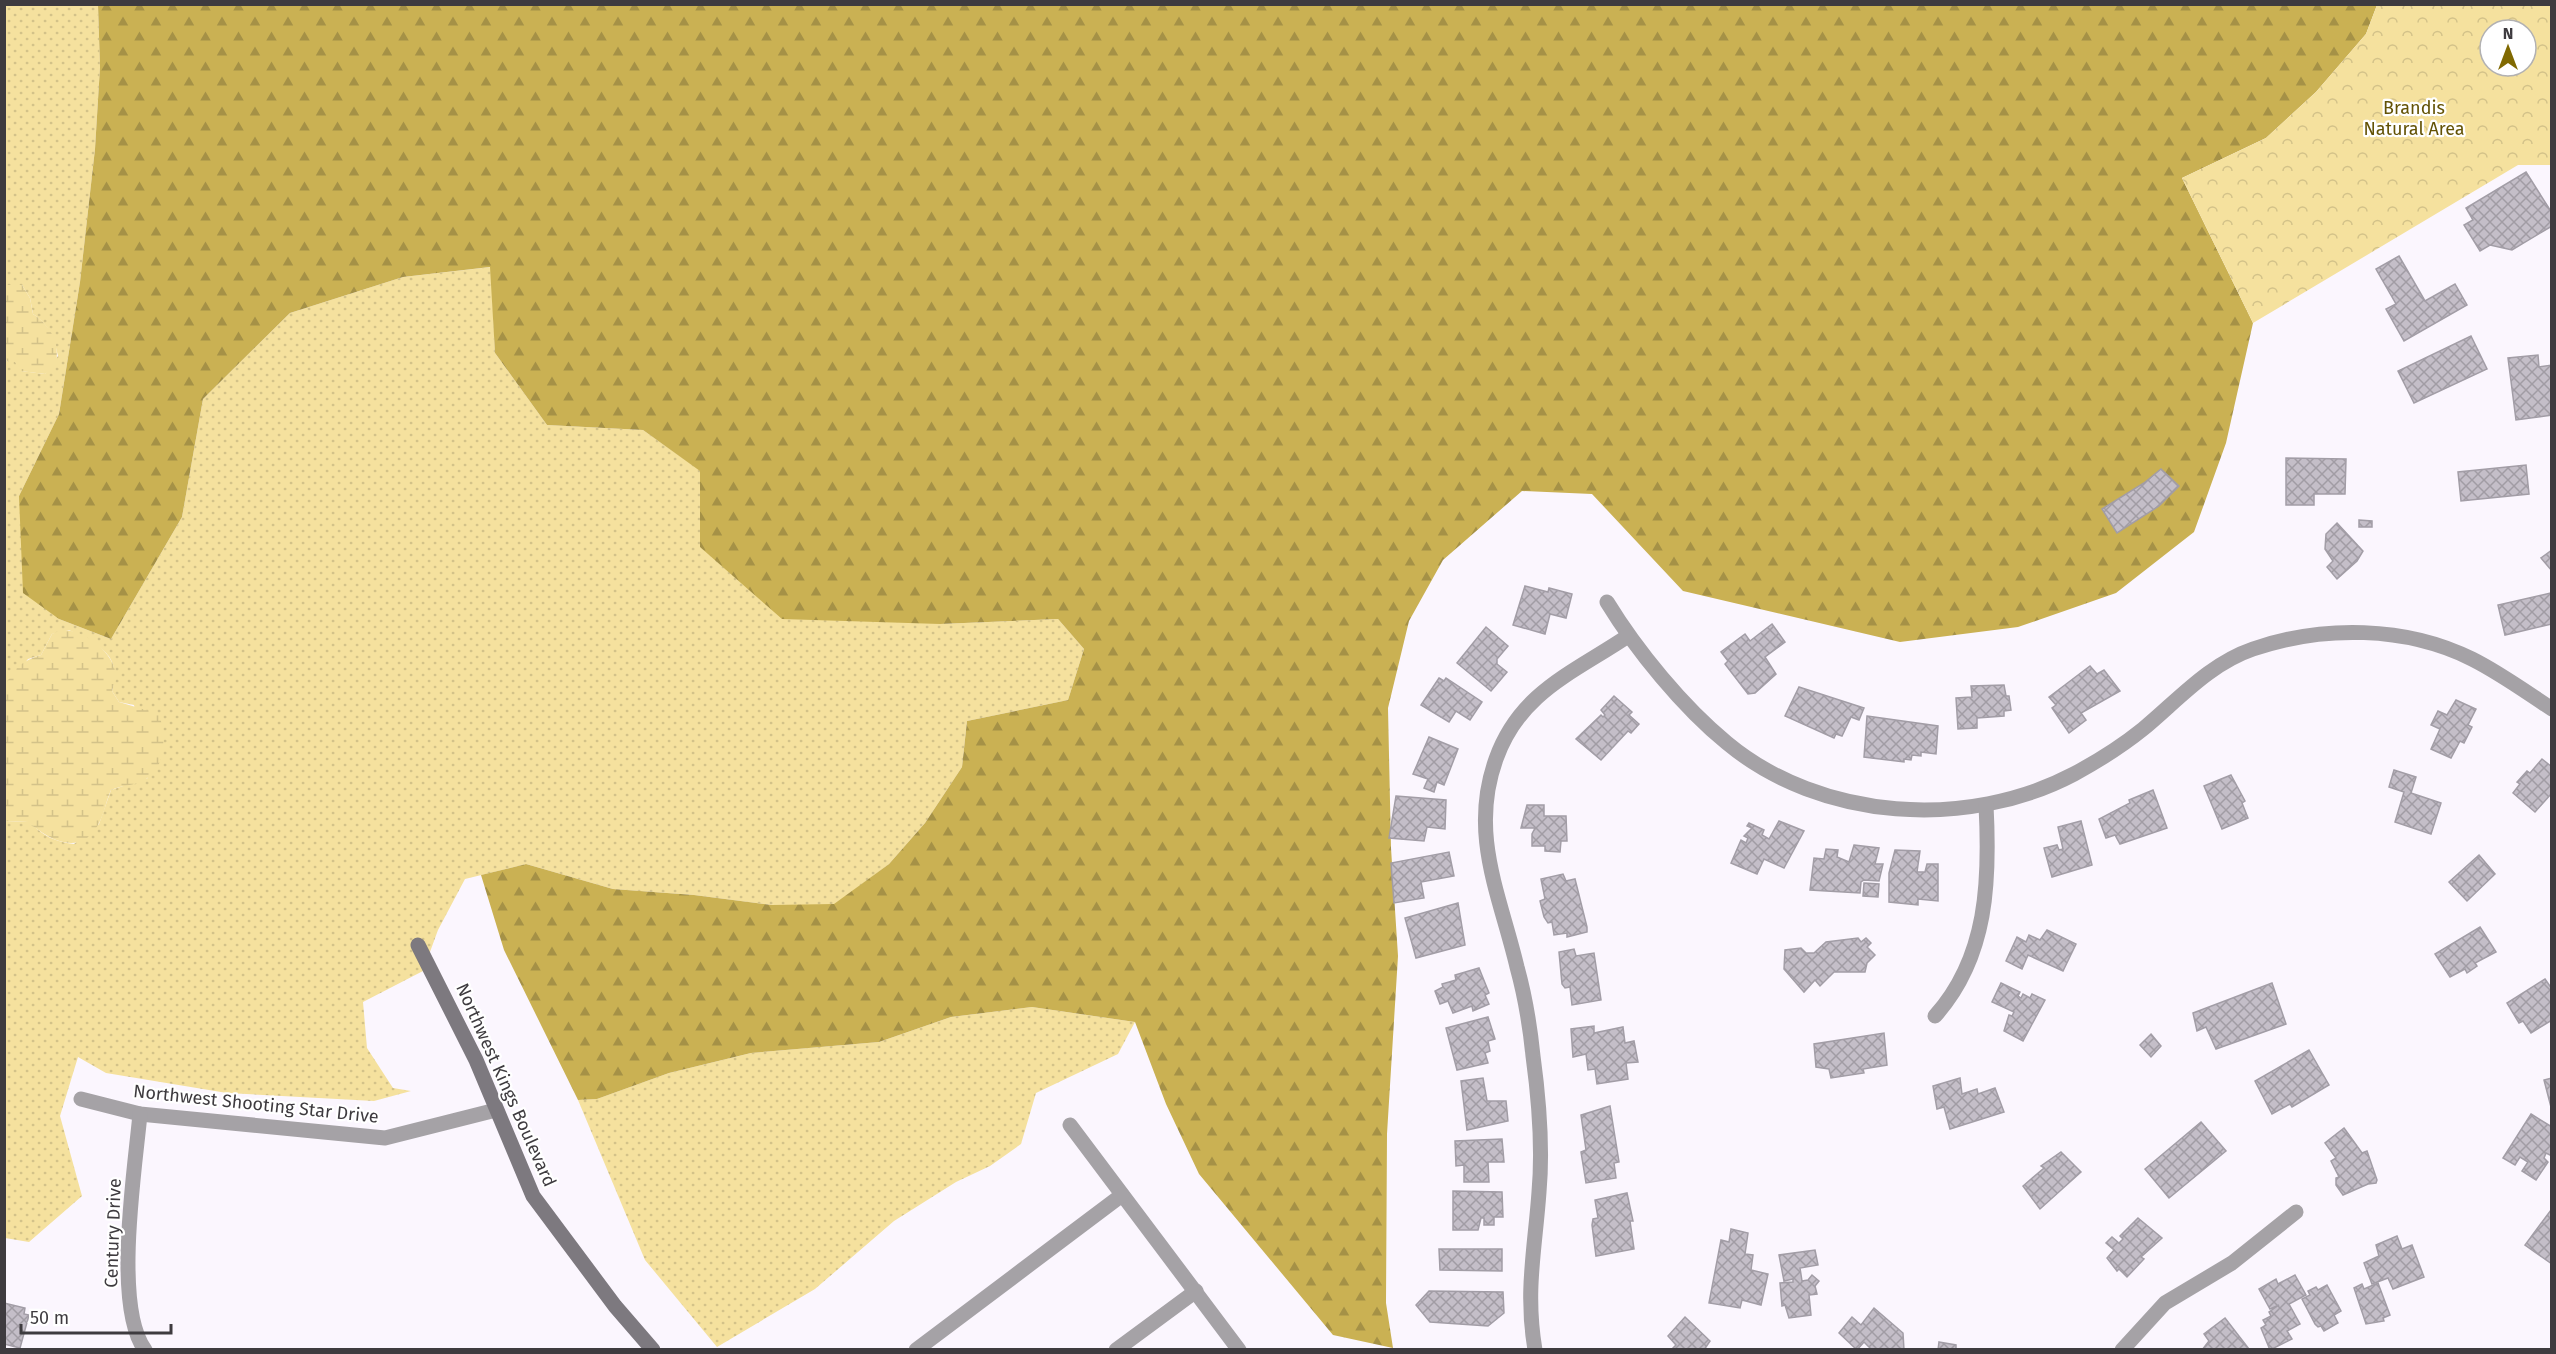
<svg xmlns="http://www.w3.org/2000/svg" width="2556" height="1354" font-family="'Fira Sans',sans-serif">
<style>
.grass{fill:url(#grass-dots)}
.forest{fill:url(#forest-firs)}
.wetland{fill:url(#wetland-marsh)}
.park{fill:url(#park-crowns);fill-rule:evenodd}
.building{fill:url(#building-cross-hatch);stroke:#a29da6;stroke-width:1.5}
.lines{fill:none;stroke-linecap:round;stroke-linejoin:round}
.street{stroke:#a5a2a6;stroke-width:15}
.secondary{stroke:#7d797f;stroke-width:15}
.labels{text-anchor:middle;stroke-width:4.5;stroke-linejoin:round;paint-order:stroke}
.park-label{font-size:18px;fill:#635205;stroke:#fff}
.street-label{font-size:18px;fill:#3e3b3f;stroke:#fff}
</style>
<defs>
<pattern id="grass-dots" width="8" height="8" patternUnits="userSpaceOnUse" patternTransform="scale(1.5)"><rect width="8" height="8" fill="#f5e19e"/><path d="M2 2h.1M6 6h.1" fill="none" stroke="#d3c289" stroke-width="1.8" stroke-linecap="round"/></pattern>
<pattern id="forest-firs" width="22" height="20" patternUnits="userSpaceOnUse" patternTransform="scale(1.5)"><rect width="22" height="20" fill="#cab153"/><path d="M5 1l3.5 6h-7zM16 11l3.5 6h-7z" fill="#a59146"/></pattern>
<pattern id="wetland-marsh" width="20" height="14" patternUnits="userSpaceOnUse" patternTransform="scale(1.5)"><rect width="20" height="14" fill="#f5e19e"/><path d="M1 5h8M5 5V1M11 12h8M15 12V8" fill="none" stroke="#d3c289"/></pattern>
<pattern id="park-crowns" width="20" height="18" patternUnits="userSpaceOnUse" patternTransform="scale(1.5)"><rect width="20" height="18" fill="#f5e19e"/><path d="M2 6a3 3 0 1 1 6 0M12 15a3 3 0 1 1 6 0" fill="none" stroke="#d3c289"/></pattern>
<pattern id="building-cross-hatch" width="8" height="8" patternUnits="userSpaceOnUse" patternTransform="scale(1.5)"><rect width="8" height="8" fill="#c4bec8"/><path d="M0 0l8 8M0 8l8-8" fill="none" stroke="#a19ca4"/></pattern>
</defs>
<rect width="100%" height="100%" fill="#fbf6fe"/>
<g class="grass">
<path d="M 5,4 L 98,5 L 100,67 L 95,149 L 80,282 L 59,414 L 19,496 L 59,619 L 111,639 L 182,517 L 203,399 L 290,313 L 403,277 L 491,267 L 495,353 L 547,425 L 643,430 L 701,471 L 700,547 L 940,624 L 1058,619 L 1084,649 L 1068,700 L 967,721 L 962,767 L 925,823 L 889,864 L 834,905 L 772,905 L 694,895 L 613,889 L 526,864 L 465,879 L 438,930 L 423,971 L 363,1002 L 367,1048 L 393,1088 L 411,1091 L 374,1101 L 227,1093 L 106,1073 L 78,1057 L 60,1116 L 82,1196 L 29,1242 L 5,1238 L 5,821 L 29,822 C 43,835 54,842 74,844 L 99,824 L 111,790 L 148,778 L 134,705 L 119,702 L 112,691 C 123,653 97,645 69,630 L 52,634 L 41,655 L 28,659 L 5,689 L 5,358 L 8,362 L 15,361 L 21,371 L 45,374 L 58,356 C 54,337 49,325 33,314 L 30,298 L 22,285 L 5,285 Z"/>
<path d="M 1032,1007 L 1135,1022 L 1118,1054 L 1036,1093 L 1021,1144 L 990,1166 L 956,1182 L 894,1221 L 815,1289 L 717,1347 L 645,1260 L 578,1100 L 597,1099 L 669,1073 L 751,1053 L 879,1042 L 951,1017 Z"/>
</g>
<path class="forest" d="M 98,5 L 2377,5 L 2366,34 L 2316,92 L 2266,138 L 2182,178 L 2253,323 L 2226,443 L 2194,532 L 2116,593 L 2018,627 L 1900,642 L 1683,591 L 1592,494 L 1522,491 L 1443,560 L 1409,621 L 1388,708 L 1391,848 L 1398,956 L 1387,1134 L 1386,1303 L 1393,1348 L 1333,1335 L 1199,1174 L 1166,1104 L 1135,1022 L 1032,1007 L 951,1017 L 879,1042 L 751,1053 L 669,1073 L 597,1099 L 578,1100 L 504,950 L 481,875 L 526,864 L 613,889 L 694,895 L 772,905 L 834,904 L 889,864 L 925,823 L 962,767 L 967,721 L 1068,700 L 1084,649 L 1058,619 L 940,624 L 782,619 L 700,547 L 700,471 L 643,430 L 547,425 L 495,353 L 490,267 L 403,277 L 290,313 L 203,399 L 182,517 L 111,639 L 59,619 L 23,593 L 19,496 L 59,414 L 80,282 L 95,149 L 100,67 Z"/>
<g class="wetland">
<path d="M 4,285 L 22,285 L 30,298 L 33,314 C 51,326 60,343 56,365 L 45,374 L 20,371 L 15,362 L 8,362 L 5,358 Z"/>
<path d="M 61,630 C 84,629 115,652 116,677 C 116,681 113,687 112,691 L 119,702 L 159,714 C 167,739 167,772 138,783 C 128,786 120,786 111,790 C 106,801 104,815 98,825 C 80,857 49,840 28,822 L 5,821 L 6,685 C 13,668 24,660 41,655 L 52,634 Z"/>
</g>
<path class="park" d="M 2377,5 L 2551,5 L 2551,165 L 2518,165 L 2253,323 L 2182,178 L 2266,138 L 2316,92 L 2366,34 ZM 2490,30 L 2526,30 L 2526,66 L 2490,66 Z"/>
<g class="building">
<path d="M 2526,172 L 2552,213 L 2552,226 L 2512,250 L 2490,245 L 2480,251 L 2464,225 L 2473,220 L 2466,208 Z"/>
<path d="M 2399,256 L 2425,301 L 2455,284 L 2467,305 L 2404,341 L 2386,309 L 2396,304 L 2376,269 Z"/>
<path d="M 2471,336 L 2487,369 L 2414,403 L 2398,371 Z"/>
<path d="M 2538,355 L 2539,367 L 2552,365 L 2552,415 L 2516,420 L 2508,358 Z"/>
<path d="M 2286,458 L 2346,459 L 2345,494 L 2314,494 L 2314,505 L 2286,505 Z"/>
<path d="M 2526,465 L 2529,494 L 2461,501 L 2458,472 Z"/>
<path d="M 2161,469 L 2179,486 L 2159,506 L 2117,533 L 2102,509 L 2144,483 Z"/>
<path d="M 2359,520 L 2372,521 L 2372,527 L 2359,527 Z"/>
<path d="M 2337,523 L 2363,551 L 2357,561 L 2337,579 L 2327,567 L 2333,561 L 2325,549 L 2326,534 Z"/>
<path d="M 2552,550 L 2552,571 L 2541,558 Z"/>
<path d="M 1525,586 L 1548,592 L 1549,588 L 1572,594 L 1566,618 L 1550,614 L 1545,634 L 1513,625 Z"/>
<path d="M 2551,593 L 2552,624 L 2505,635 L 2498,605 Z"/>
<path d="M 1772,624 L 1785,642 L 1765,657 L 1776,674 L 1755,693 L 1748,694 L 1725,664 L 1728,661 L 1721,652 L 1745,634 L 1750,641 Z"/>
<path d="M 1486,627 L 1508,646 L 1497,659 L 1497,664 L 1507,672 L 1491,691 L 1457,663 Z"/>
<path d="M 2090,666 L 2097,674 L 2104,670 L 2120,691 L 2081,713 L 2086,720 L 2069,733 L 2052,708 L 2056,705 L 2049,697 Z"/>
<path d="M 1439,678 L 1444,681 L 1446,678 L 1482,702 L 1470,720 L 1456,711 L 1449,722 L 1421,705 Z"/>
<path d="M 2004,685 L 2006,696 L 2009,696 L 2011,710 L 2004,711 L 2004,716 L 1977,718 L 1977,728 L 1958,729 L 1956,698 L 1972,697 L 1971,686 Z"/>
<path d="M 1799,687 L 1864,708 L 1859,720 L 1851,717 L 1842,736 L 1836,734 L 1834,738 L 1785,716 Z"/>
<path d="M 1614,696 L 1632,712 L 1629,715 L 1639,724 L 1631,733 L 1628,731 L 1601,760 L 1576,739 L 1601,715 L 1603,717 L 1605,715 L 1601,710 Z"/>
<path d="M 2456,700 L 2476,709 L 2468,725 L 2472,727 L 2464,743 L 2460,741 L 2451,758 L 2431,749 L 2440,729 L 2431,725 L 2438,711 L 2447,715 Z"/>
<path d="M 1867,716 L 1938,726 L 1936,754 L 1921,752 L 1921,756 L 1912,755 L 1911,760 L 1904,759 L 1904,762 L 1864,757 Z"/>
<path d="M 1429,737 L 1458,749 L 1444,785 L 1437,782 L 1434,792 L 1424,788 L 1428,779 L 1413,774 Z"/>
<path d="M 2542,759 L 2552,767 L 2552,793 L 2535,812 L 2513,793 L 2520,784 L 2517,782 L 2527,771 L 2530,773 Z"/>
<path d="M 2394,770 L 2416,777 L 2411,793 L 2441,803 L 2431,834 L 2395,822 L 2404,792 L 2389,787 Z"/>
<path d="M 2231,775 L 2245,801 L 2242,803 L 2248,818 L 2222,829 L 2204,786 Z"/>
<path d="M 2153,790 L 2167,828 L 2120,844 L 2115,835 L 2106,838 L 2099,819 L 2130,803 L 2129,800 Z"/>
<path d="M 1396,796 L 1446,800 L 1445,829 L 1427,827 L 1424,841 L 1389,838 Z"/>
<path d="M 1527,805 L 1544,805 L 1544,816 L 1566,816 L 1567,841 L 1561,841 L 1560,852 L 1545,851 L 1545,846 L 1532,846 L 1532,834 L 1535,828 L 1521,828 Z"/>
<path d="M 1779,821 L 1804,831 L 1784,868 L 1764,859 L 1757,874 L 1731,863 L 1741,840 L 1746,843 L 1748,838 L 1744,836 L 1752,828 L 1747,826 L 1749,823 L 1764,830 L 1762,835 L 1769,839 Z"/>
<path d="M 2081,821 L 2092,865 L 2052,877 L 2044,848 L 2057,845 L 2059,850 L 2063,849 L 2058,827 Z"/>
<path d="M 1854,845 L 1879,848 L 1875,864 L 1883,864 L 1879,881 L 1864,880 L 1861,882 L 1860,893 L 1810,890 L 1814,858 L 1824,859 L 1826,849 L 1838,850 L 1837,857 L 1849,862 Z"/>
<path d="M 1895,850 L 1920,851 L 1917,872 L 1925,872 L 1927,864 L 1938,864 L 1938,901 L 1918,899 L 1918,905 L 1889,902 L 1889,873 Z"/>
<path d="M 1449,852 L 1454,876 L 1421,882 L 1424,898 L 1394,903 L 1391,863 Z"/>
<path d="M 2479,855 L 2495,874 L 2467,901 L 2449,882 Z"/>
<path d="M 1563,874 L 1566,881 L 1575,879 L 1587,927 L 1587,932 L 1567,937 L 1567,933 L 1554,935 L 1552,922 L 1548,923 L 1544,917 L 1540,901 L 1545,899 L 1541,879 Z"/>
<path d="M 1864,883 L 1879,884 L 1878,897 L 1863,896 Z"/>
<path d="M 1458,903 L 1465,945 L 1416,958 L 1405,918 Z"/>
<path d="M 2480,927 L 2496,952 L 2475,963 L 2477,966 L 2467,973 L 2465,969 L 2450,977 L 2435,954 Z"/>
<path d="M 2047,930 L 2076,944 L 2063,971 L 2028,955 L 2022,969 L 2006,961 L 2017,937 L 2026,942 L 2029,935 L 2040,940 Z"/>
<path d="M 1858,938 L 1861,942 L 1866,938 L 1871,943 L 1867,947 L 1875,955 L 1867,963 L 1865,972 L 1834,972 L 1820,986 L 1815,980 L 1804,992 L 1784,969 L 1785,950 L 1801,948 L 1806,953 L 1814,953 L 1826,942 Z"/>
<path d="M 1574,949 L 1576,956 L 1594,953 L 1601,1000 L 1572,1005 L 1570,987 L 1565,988 L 1562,984 L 1559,952 Z"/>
<path d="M 1479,968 L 1489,993 L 1485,995 L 1489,1004 L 1473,1011 L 1472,1006 L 1453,1013 L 1448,1001 L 1440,1004 L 1435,991 L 1443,987 L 1442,984 L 1456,980 L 1455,975 Z"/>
<path d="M 2545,979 L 2552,989 L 2552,1020 L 2531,1033 L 2523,1021 L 2519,1023 L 2507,1003 Z"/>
<path d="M 2001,983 L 2020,992 L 2018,996 L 2021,998 L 2023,994 L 2030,998 L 2032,994 L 2045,1000 L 2023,1041 L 2004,1031 L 2009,1015 L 2012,1016 L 2014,1012 L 1992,1002 Z"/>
<path d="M 2272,983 L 2286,1024 L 2216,1049 L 2206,1027 L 2197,1031 L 2193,1013 Z"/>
<path d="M 1488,1017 L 1495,1039 L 1488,1041 L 1490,1051 L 1485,1053 L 1488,1063 L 1457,1070 L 1446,1028 Z"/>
<path d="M 1594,1026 L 1594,1033 L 1623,1027 L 1625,1043 L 1634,1041 L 1638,1062 L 1626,1063 L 1628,1079 L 1597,1084 L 1595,1069 L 1588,1070 L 1586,1054 L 1573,1057 L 1571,1029 Z"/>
<path d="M 1884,1033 L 1887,1065 L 1863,1069 L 1864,1073 L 1831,1078 L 1829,1069 L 1816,1067 L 1814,1044 Z"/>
<path d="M 2151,1034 L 2161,1046 L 2151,1057 L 2140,1045 Z"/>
<path d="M 2309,1050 L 2329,1085 L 2292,1107 L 2290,1104 L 2272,1114 L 2255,1081 Z"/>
<path d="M 1483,1078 L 1487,1101 L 1506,1101 L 1508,1121 L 1467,1130 L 1461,1081 Z"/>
<path d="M 1960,1078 L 1962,1094 L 1977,1089 L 1978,1094 L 1995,1088 L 2004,1112 L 1950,1129 L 1944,1107 L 1937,1109 L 1933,1086 Z"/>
<path d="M 2552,1078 L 2552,1111 L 2544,1080 Z"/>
<path d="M 1610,1106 L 1619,1162 L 1614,1163 L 1616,1178 L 1586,1183 L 1581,1152 L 1586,1150 L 1581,1115 Z"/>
<path d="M 2531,1114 L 2552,1127 L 2552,1156 L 2546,1153 L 2544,1158 L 2548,1162 L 2536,1180 L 2522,1171 L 2528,1162 L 2520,1157 L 2515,1165 L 2503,1158 Z"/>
<path d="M 2201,1122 L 2226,1151 L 2169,1198 L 2145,1169 Z"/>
<path d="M 2344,1128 L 2362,1153 L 2367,1151 L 2377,1180 L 2376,1183 L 2368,1184 L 2343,1195 L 2336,1185 L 2336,1178 L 2339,1177 L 2331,1161 L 2336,1158 L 2325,1143 Z"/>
<path d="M 1502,1139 L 1504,1162 L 1488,1162 L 1489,1182 L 1464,1182 L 1464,1165 L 1456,1166 L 1455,1141 Z"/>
<path d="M 2061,1152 L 2081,1172 L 2040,1209 L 2023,1186 L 2044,1168 L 2041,1166 Z"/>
<path d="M 1453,1191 L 1502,1192 L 1503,1217 L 1494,1217 L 1494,1225 L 1484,1225 L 1484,1218 L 1481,1218 L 1478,1230 L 1453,1230 Z"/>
<path d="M 1627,1193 L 1633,1221 L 1630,1221 L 1634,1249 L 1596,1256 L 1592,1225 L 1593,1219 L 1598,1218 L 1595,1200 Z"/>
<path d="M 2551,1210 L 2552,1210 L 2552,1264 L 2525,1245 Z"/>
<path d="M 2138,1218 L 2162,1238 L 2141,1257 L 2144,1259 L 2127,1277 L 2119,1269 L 2117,1271 L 2107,1258 L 2114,1250 L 2106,1243 L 2112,1237 L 2119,1243 L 2123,1239 L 2120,1236 Z"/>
<path d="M 1731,1229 L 1748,1233 L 1745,1254 L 1753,1255 L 1751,1270 L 1768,1274 L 1761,1305 L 1742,1300 L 1740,1308 L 1709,1303 L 1721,1240 L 1729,1242 Z"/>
<path d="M 2397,1236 L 2402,1249 L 2412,1245 L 2424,1277 L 2393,1289 L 2388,1278 L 2372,1284 L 2364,1263 L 2379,1256 L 2376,1245 Z"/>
<path d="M 1439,1249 L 1502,1249 L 1502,1271 L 1440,1270 Z"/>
<path d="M 1815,1250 L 1818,1265 L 1800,1268 L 1802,1281 L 1808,1280 L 1812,1275 L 1819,1281 L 1815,1286 L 1817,1294 L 1809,1295 L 1811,1315 L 1789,1318 L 1785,1305 L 1782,1306 L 1780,1283 L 1793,1282 L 1793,1279 L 1784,1281 L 1779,1255 Z"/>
<path d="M 2295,1275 L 2306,1295 L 2289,1304 L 2300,1324 L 2287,1331 L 2292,1339 L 2270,1350 L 2261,1328 L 2266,1325 L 2263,1320 L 2271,1316 L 2269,1312 L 2279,1305 L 2270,1309 L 2259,1289 L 2276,1279 L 2278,1284 Z"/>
<path d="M 2378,1283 L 2390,1315 L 2383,1318 L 2384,1321 L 2366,1324 L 2354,1288 L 2362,1284 L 2364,1289 Z"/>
<path d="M 2327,1285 L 2341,1311 L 2334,1315 L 2338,1323 L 2324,1331 L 2321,1326 L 2318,1327 L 2315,1324 L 2302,1299 L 2310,1295 L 2308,1291 L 2316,1287 L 2318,1290 Z"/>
<path d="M 1429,1291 L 1503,1292 L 1504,1313 L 1488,1326 L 1430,1322 L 1416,1305 Z"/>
<path d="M 4,1303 L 25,1308 L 24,1314 L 29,1315 L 20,1348 L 4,1344 Z"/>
<path d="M 1874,1308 L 1903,1333 L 1904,1350 L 1872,1350 L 1864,1342 L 1857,1350 L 1839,1333 L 1852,1317 L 1861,1325 Z"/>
<path d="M 1685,1317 L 1710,1341 L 1704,1350 L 1671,1350 L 1676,1345 L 1668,1336 Z"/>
<path d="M 2225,1318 L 2249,1349 L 2202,1350 L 2209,1341 L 2204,1334 Z"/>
<path d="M 1939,1342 L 1956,1345 L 1956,1350 L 1938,1350 Z"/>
</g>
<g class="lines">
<g class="street">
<path d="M 1607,602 C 1637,651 1683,707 1727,743 C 1821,821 1968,830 2074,774 C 2098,761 2122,746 2143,729 C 2178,700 2209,664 2253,649 C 2323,625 2406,626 2472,659 C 2500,673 2526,692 2552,709"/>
<path d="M 1935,1016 C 1988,957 1990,880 1986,805"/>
<path d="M 81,1099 L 140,1114 L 385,1138 L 496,1110"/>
<path d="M 140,1114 C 135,1169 113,1306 145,1350"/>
<path d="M 1070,1125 L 1239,1350"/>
<path d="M 916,1350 L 1122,1195"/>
<path d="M 1116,1350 L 1196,1291"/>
<path d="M 1535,1350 C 1525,1291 1535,1249 1539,1192 C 1543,1147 1539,1100 1533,1056 C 1530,1026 1525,996 1517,967 C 1500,895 1469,834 1496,759 C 1520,692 1573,673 1628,636"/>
<path d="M 2122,1350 L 2165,1303 L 2232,1263 L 2296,1212"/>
</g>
<path class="secondary" d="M 418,945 L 476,1060 L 533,1196 L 615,1306 L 653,1350"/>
</g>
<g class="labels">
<g class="park-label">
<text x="2414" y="114">Brandis<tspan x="2414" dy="21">Natural Area</tspan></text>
</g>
<g class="street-label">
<text transform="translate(506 1085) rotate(66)" y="6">Northwest Kings Boulevard</text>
<text transform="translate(256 1104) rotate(6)" y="6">Northwest Shooting Star Drive</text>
<text transform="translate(113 1233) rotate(-88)" y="6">Century Drive</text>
</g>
</g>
<rect width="2556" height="1354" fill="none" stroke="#3e3b3f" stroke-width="12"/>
<g transform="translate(2508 48)"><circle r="28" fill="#ffffff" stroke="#b2b1b2" stroke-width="1.5"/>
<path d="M0-4.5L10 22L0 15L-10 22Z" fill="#806901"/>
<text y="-9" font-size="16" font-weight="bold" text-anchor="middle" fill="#3e3b3f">N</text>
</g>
<path d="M21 1324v9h150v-9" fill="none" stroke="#3e3b3f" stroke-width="3"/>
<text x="30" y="1324" font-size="18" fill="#3e3b3f" stroke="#ffffff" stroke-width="4.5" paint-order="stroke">50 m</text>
</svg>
